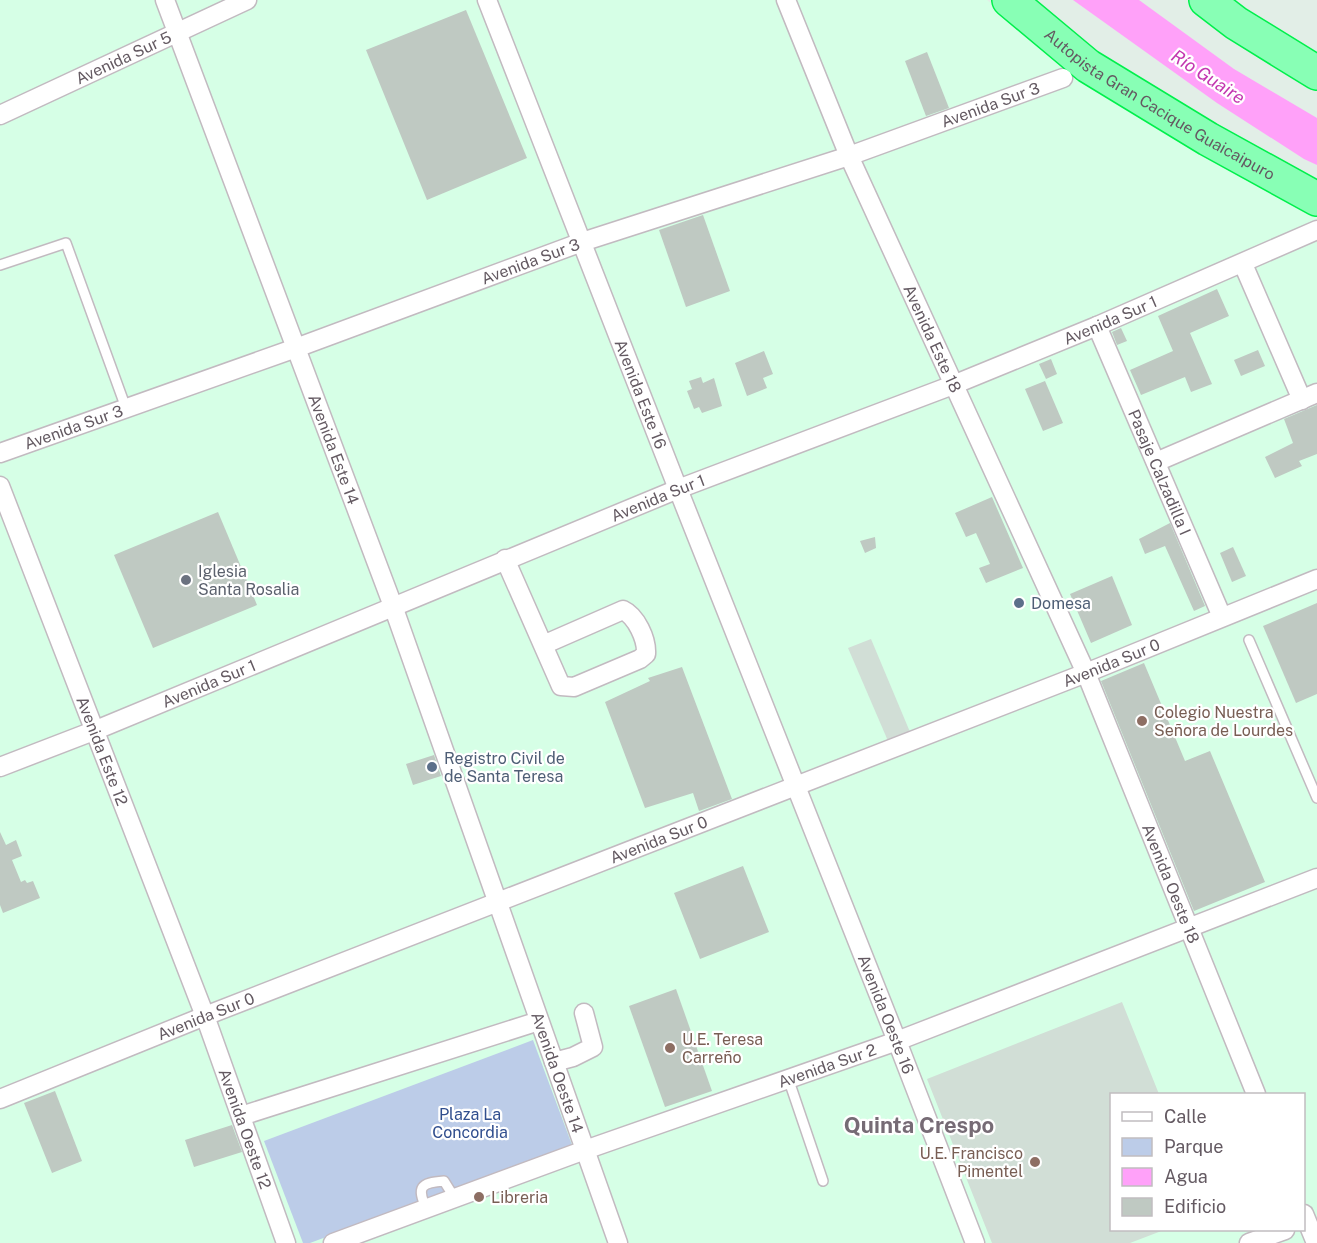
<svg xmlns="http://www.w3.org/2000/svg" width="1317" height="1243" font-family="'Public Sans',sans-serif">
<style>
.commercial{fill:#d6ffe6;fill-rule:evenodd}
.education{fill:#d1ded6}
.green{fill:#bccce8}
.water{fill:#ffa1f9}
.building{fill:#bfc9c2}
.lines{fill:none;stroke-linecap:round;stroke-linejoin:round}
.lane-casing{stroke:#c2bac0;stroke-width:12}
.street-casing{stroke:#c2bac0;stroke-width:21}
.highway-casing{stroke:#00f04c;stroke-width:36}
.lane{stroke:#fff;stroke-width:9}
.street{stroke:#fff;stroke-width:18}
.highway{stroke:#88ffb5;stroke-width:33}
.worship-dot{fill:#6b7280;stroke:#fff;stroke-width:2}
.service-dot{fill:#5c6f8a;stroke:#fff;stroke-width:2}
.education-dot{fill:#8d6e63;stroke:#fff;stroke-width:2}
.labels{text-anchor:middle;stroke-width:4.5;stroke-linejoin:round;paint-order:stroke}
.street-label{font-size:16px;fill:#645a62;stroke:#fff}
.worship-label{font-size:16px;fill:#5b616d;stroke:#fff;text-anchor:start}
.service-label{font-size:16px;fill:#4e5e75;stroke:#fff;text-anchor:start}
.education-label{font-size:16px;fill:#785e54;stroke:#fff;text-anchor:start}
.park-label{font-size:16px;fill:#304e8e;stroke:#fff}
.water-label{font-size:18px;font-style:italic;fill:#c338b0;stroke:#fff}
.district-label{font-size:22px;font-weight:bold;fill:#766b75;stroke:#fff}
</style>
<rect width="100%" height="100%" fill="#e2eee7"/>
<path class="commercial" d="M 0,0 L 987,0 L 1003,13 L 1317,206 L 1317,1243 L 0,1243 ZM 1112,1094 L 1304,1094 L 1304,1230 L 1112,1230 Z"/>
<g class="education">
<path d="M 871,639 L 910,732 L 888,741 L 848,648 Z"/>
<path d="M 1122,1002 L 1159,1094 L 1112,1094 L 1112,1230 L 1164,1230 L 1130,1243 L 992,1243 L 927,1079 Z"/>
</g>
<path class="green" d="M 533,1040 L 572,1145 L 310,1243 L 303,1243 L 264,1141 Z"/>
<path class="water" d="M 1073,0 L 1139,0 L 1234,69 L 1317,118 L 1317,165 L 1304,159 L 1217,103 Z"/>
<g class="building">
<path d="M 466,10 L 527,158 L 427,200 L 366,50 Z"/>
<path d="M 927,52 L 949,108 L 926,116 L 905,61 Z"/>
<path d="M 703,215 L 730,291 L 686,307 L 659,230 Z"/>
<path d="M 1217,289 L 1229,316 L 1190,333 L 1212,384 L 1191,392 L 1185,377 L 1141,395 L 1130,370 L 1173,351 L 1158,316 Z"/>
<path d="M 1121,328 L 1127,341 L 1117,345 L 1112,332 Z"/>
<path d="M 1258,350 L 1265,366 L 1241,376 L 1234,360 Z"/>
<path d="M 764,351 L 773,374 L 763,378 L 767,388 L 747,396 L 735,363 Z"/>
<path d="M 1051,359 L 1057,374 L 1046,379 L 1039,364 Z"/>
<path d="M 701,377 L 703,383 L 714,378 L 722,406 L 702,413 L 699,407 L 694,409 L 687,391 L 692,389 L 689,381 Z"/>
<path d="M 1045,381 L 1063,423 L 1043,431 L 1025,389 Z"/>
<path d="M 1317,405 L 1317,454 L 1299,461 L 1302,466 L 1275,478 L 1265,457 L 1293,443 L 1284,419 Z"/>
<path d="M 992,497 L 1023,568 L 986,583 L 979,568 L 990,564 L 976,533 L 966,537 L 955,513 Z"/>
<path d="M 218,512 L 257,605 L 153,648 L 114,555 Z"/>
<path d="M 1170,523 L 1205,606 L 1194,611 L 1165,546 L 1145,554 L 1139,539 Z"/>
<path d="M 875,537 L 876,548 L 865,553 L 860,541 Z"/>
<path d="M 1233,547 L 1246,576 L 1232,582 L 1220,553 Z"/>
<path d="M 1112,576 L 1132,625 L 1091,643 L 1070,594 Z"/>
<path d="M 1317,603 L 1317,694 L 1296,703 L 1263,626 Z"/>
<path d="M 1144,663 L 1185,761 L 1210,751 L 1265,882 L 1194,911 L 1101,681 Z"/>
<path d="M 682,667 L 732,799 L 699,811 L 693,793 L 645,808 L 605,702 L 650,681 L 648,678 Z"/>
<path d="M 434,755 L 441,776 L 413,785 L 406,764 Z"/>
<path d="M 0,832 L 6,845 L 16,840 L 22,856 L 12,860 L 21,882 L 25,880 L 27,883 L 33,881 L 40,898 L 3,913 L 0,905 Z"/>
<path d="M 743,866 L 769,932 L 700,959 L 674,893 Z"/>
<path d="M 676,989 L 712,1091 L 665,1107 L 629,1006 Z"/>
<path d="M 55,1091 L 82,1161 L 52,1173 L 24,1103 Z"/>
<path d="M 232,1125 L 242,1152 L 194,1167 L 185,1140 Z"/>
</g>
<g class="lines">
<g class="lane-casing">
<g id="lane">
<path d="M 0,265 L 66,243 L 126,408"/>
<path d="M 1249,640 L 1317,798"/>
<path d="M 788,1078 L 823,1181"/>
<path d="M 426,1208 C 417,1187 420,1183 444,1181 L 454,1197"/>
</g>
</g>
<g class="street-casing">
<g id="street">
<path id="s1" d="M 165,0 L 393,606 L 618,1243"/>
<path id="s2" d="M 487,0 L 678,489 L 897,1041 L 975,1243"/>
<path id="s3" d="M 786,0 L 849,156 L 1086,673 L 1256,1094"/>
<path id="s4" d="M 0,115 L 247,0"/>
<path d="M 1243,264 L 1302,400"/>
<path id="s5" d="M 1097,326 L 1222,617"/>
<path id="s6" d="M 0,453 L 296,348 L 582,242 L 849,156 L 1063,78"/>
<path d="M 1156,462 L 1317,393"/>
<path id="s7" d="M 0,486 L 205,1016 L 286,1243"/>
<path d="M 505,559 L 561,686 L 574,687 L 640,659 L 646,654 C 647,639 636,616 623,610 L 543,645"/>
<path id="s8" d="M 0,767 L 96,730 L 678,489 L 953,385 L 1097,326 L 1317,230"/>
<path d="M 554,1062 L 573,1057 L 593,1047 L 584,1013"/>
<path id="s9" d="M 0,1099 L 205,1016 L 1086,673 L 1317,579"/>
<path d="M 241,1116 L 539,1021"/>
<path d="M 1304,1214 L 1316,1243"/>
<path id="s10" d="M 333,1243 L 585,1150 L 897,1041 L 1317,878"/>
<path d="M 1249,1243 L 1285,1230"/>
</g>
</g>
<g class="highway-casing">
<g id="highway">
<path id="s11" d="M 1009,0 L 1088,66 L 1208,139 L 1317,199"/>
<path d="M 1206,0 L 1236,23 L 1317,73"/>
</g>
</g>
<use href="#lane" class="lane"/>
<use href="#street" class="street"/>
<use href="#highway" class="highway"/>
</g>
<circle class="worship-dot" cx="186" cy="580" r="6"/>
<g class="service-dot">
<circle cx="1019" cy="603" r="6"/>
<circle cx="432" cy="767" r="6"/>
</g>
<g class="education-dot">
<circle cx="1142" cy="721" r="6"/>
<circle cx="670" cy="1048" r="6"/>
<circle cx="1035" cy="1162" r="6"/>
<circle cx="479" cy="1197" r="6"/>
</g>
<g class="labels">
<g class="street-label">
<text dy="6" stroke="none"><textPath href="#s4" startOffset="136">Avenida Sur 5</textPath></text>
<text dy="6" stroke="none"><textPath href="#s11" startOffset="184">Autopista Gran Cacique Guaicaipuro</textPath></text>
<text dy="6" stroke="none"><textPath href="#s6" startOffset="1050">Avenida Sur 3</textPath></text>
<text dy="6" stroke="none"><textPath href="#s6" startOffset="564">Avenida Sur 3</textPath></text>
<text dy="6" stroke="none"><textPath href="#s8" startOffset="1197">Avenida Sur 1</textPath></text>
<text dy="6" stroke="none"><textPath href="#s3" startOffset="369">Avenida Este 18</textPath></text>
<text dy="6" stroke="none"><textPath href="#s2" startOffset="423">Avenida Este 16</textPath></text>
<text dy="6" stroke="none"><textPath href="#s6" startOffset="78">Avenida Sur 3</textPath></text>
<text dy="6" stroke="none"><textPath href="#s1" startOffset="480">Avenida Este 14</textPath></text>
<text dy="6" stroke="none"><textPath href="#s5" startOffset="159">Pasaje Calzadilla I</textPath></text>
<text dy="6" stroke="none"><textPath href="#s8" startOffset="711">Avenida Sur 1</textPath></text>
<text dy="6" stroke="none"><textPath href="#s9" startOffset="1194">Avenida Sur 0</textPath></text>
<text dy="6" stroke="none"><textPath href="#s8" startOffset="225">Avenida Sur 1</textPath></text>
<text dy="6" stroke="none"><textPath href="#s7" startOffset="284">Avenida Este 12</textPath></text>
<text dy="6" stroke="none"><textPath href="#s9" startOffset="708">Avenida Sur 0</textPath></text>
<text dy="6" stroke="none"><textPath href="#s3" startOffset="964">Avenida Oeste 18</textPath></text>
<text dy="6" stroke="none"><textPath href="#s2" startOffset="1090">Avenida Oeste 16</textPath></text>
<text dy="6" stroke="none"><textPath href="#s9" startOffset="222">Avenida Sur 0</textPath></text>
<text dy="6" stroke="none"><textPath href="#s10" startOffset="525">Avenida Sur 2</textPath></text>
<text dy="6" stroke="none"><textPath href="#s1" startOffset="1142">Avenida Oeste 14</textPath></text>
<text dy="6" stroke="none"><textPath href="#s7" startOffset="688">Avenida Oeste 12</textPath></text>
</g>
<g class="worship-label">
<text x="198" y="577">Iglesia<tspan x="198" dy="18">Santa Rosalia</tspan></text>
</g>
<g class="service-label">
<text x="1031" y="609">Domesa</text>
<text x="444" y="764">Registro Civil de<tspan x="444" dy="18">de Santa Teresa</tspan></text>
</g>
<g class="education-label">
<text x="1154" y="718">Colegio Nuestra<tspan x="1154" dy="18">Señora de Lourdes</tspan></text>
<text x="682" y="1045">U.E. Teresa<tspan x="682" dy="18">Carreño</tspan></text>
<text x="1023" y="1159" text-anchor="end">U.E. Francisco<tspan x="1023" dy="18">Pimentel</tspan></text>
<text x="491" y="1203">Libreria</text>
</g>
<g class="park-label">
<text x="470" y="1120">Plaza La<tspan x="470" dy="18">Concordia</tspan></text>
</g>
<g class="water-label">
<text transform="translate(1208 77) rotate(33)" y="6">Río Guaire</text>
</g>
<g class="district-label">
<text x="919" y="1133">Quinta Crespo</text>
</g>
</g>
<rect x="1110" y="1093" width="195" height="138" fill="#ffffff" stroke="#c1bdc0" stroke-width="1.5"/>
<rect x="1122" y="1112" width="30" height="9" fill="#ffffff" stroke="#c1bdc0" stroke-width="1.5"/>
<text x="1164" y="1123" font-size="18" fill="#645a62">Calle</text>
<rect x="1122" y="1138" width="30" height="18" fill="#bccce8" stroke="#c1bdc0" stroke-width="1.5"/>
<text x="1164" y="1153" font-size="18" fill="#645a62">Parque</text>
<rect x="1122" y="1168" width="30" height="18" fill="#ffa1f9" stroke="#c1bdc0" stroke-width="1.5"/>
<text x="1164" y="1183" font-size="18" fill="#645a62">Agua</text>
<rect x="1122" y="1198" width="30" height="18" fill="#bfc9c2" stroke="#c1bdc0" stroke-width="1.5"/>
<text x="1164" y="1213" font-size="18" fill="#645a62">Edificio</text>
</svg>
